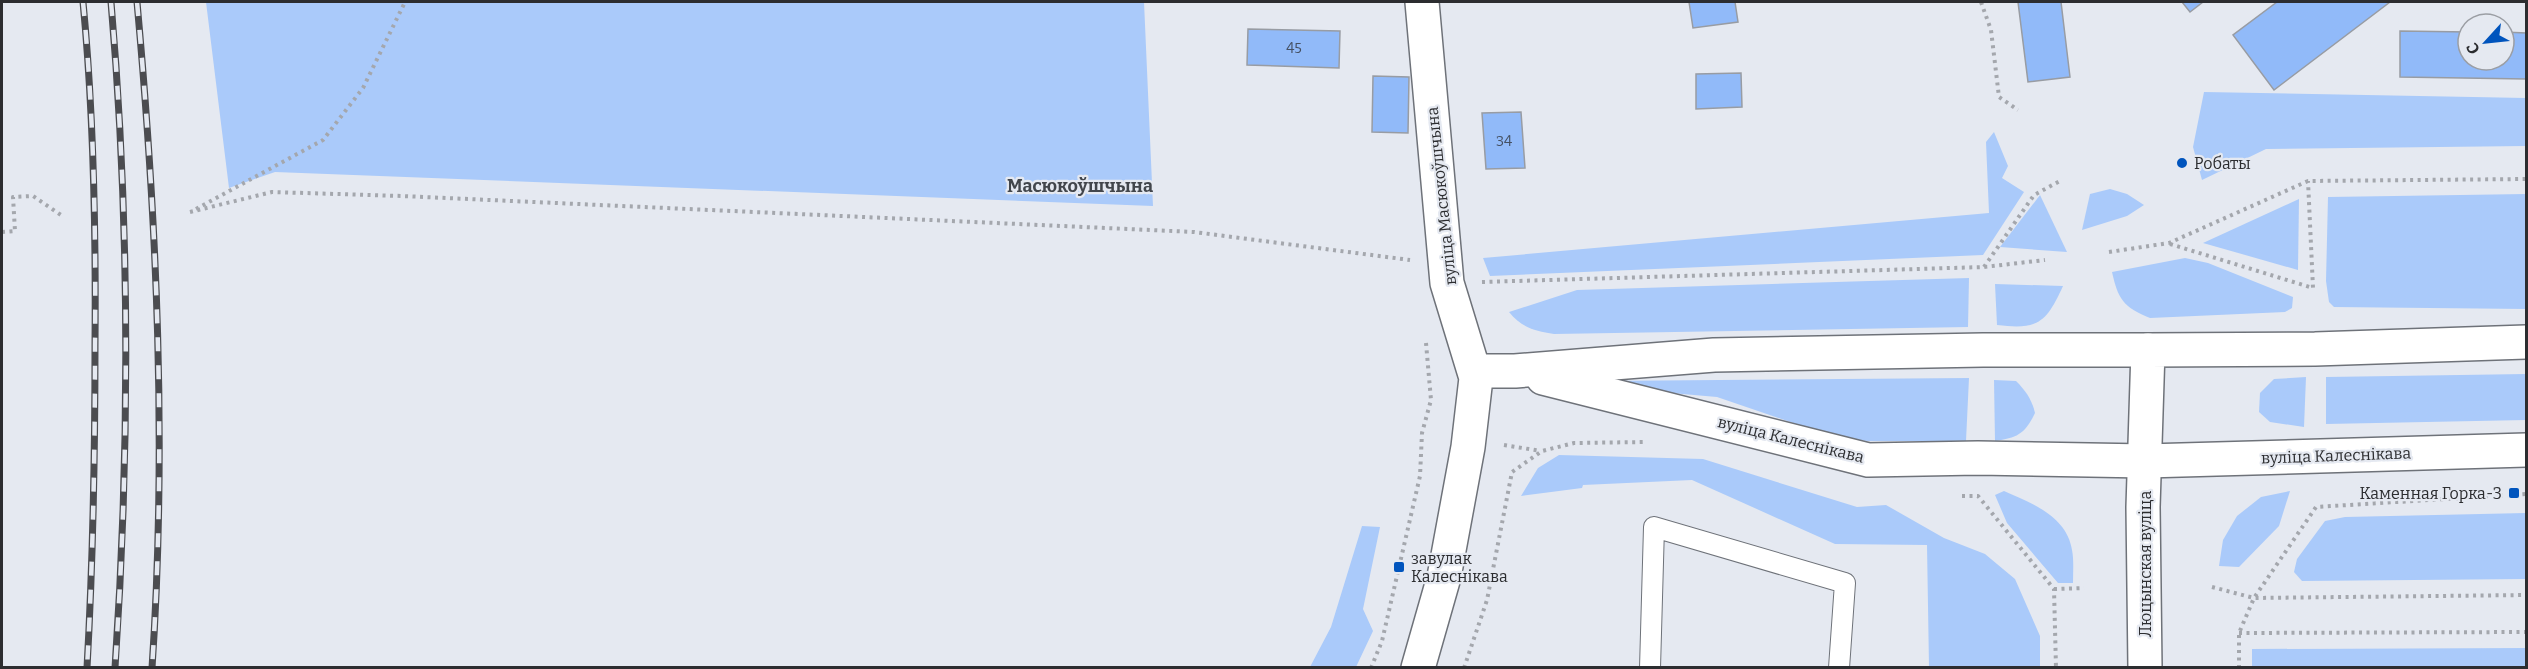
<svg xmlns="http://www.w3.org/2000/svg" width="2528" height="669" font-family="Bitter,serif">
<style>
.green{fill:#aacafa}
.building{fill:#91baf9;stroke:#989ca3;stroke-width:1.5}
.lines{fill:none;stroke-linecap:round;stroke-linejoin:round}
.service-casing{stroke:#6e7279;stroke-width:22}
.minor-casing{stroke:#6e7279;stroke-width:36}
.tertiary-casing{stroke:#6e7279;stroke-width:36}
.secondary-casing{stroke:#6e7279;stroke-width:36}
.path{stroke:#a4a7ad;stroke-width:4;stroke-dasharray:3 4.5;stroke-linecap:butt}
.service{stroke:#fff;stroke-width:20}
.minor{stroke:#fff;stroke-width:33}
.tertiary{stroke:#fff;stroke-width:33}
.secondary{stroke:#fff;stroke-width:33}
.rail-casing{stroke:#4b4c50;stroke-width:7}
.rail{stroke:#e5e9f1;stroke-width:4.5;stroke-dasharray:14;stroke-linecap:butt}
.poi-dot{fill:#0054bd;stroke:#e5e9f1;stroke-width:2}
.labels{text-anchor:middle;stroke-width:4.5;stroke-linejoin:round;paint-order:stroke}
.number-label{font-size:14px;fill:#455062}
.poi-label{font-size:16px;fill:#2c2d30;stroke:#e5e9f1;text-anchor:start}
.street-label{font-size:16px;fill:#2c2d30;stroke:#e5e9f1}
.neighbourhood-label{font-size:18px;font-weight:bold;fill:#42464c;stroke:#e5e9f1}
</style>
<rect width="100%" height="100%" fill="#e5e9f1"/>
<g class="green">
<path d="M 206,2 L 1144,2 L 1153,206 L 275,172 L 229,188 Z"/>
<path d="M 2204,92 L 2526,98 L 2526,146 L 2266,149 L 2202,180 L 2193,147 Z"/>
<path d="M 1994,132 L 2008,166 L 2002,178 L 2024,192 L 1983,255 L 1490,276 L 1483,258 L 1989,213 L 1986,142 Z"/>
<path d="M 2110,189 L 2127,194 L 2144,205 L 2127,216 L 2082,230 L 2090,194 Z"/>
<path d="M 2526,194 L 2526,309 L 2334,307 L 2329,302 L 2326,281 L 2328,197 Z"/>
<path d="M 2040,195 L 2067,252 L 2000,247 Z"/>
<path d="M 2299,199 L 2298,270 L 2203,243 Z"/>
<path d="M 2185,258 L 2208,263 L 2293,297 L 2292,308 L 2285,312 L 2150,318 C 2123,307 2118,299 2112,272 Z"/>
<path d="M 1969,278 L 1968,327 L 1554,334 C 1535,331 1522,328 1509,312 L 1577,290 Z"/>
<path d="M 1995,284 L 2063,286 C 2046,323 2038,330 1997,325 Z"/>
<path d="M 2526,374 L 2526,420 L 2326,424 L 2326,377 Z"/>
<path d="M 2306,377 L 2304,427 L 2270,422 L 2259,412 L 2260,393 L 2274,379 Z"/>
<path d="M 1969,378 L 1966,441 L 1868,441 L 1837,438 L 1717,397 L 1614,388 L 1600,381 Z"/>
<path d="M 1994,380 L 2016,381 C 2026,391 2032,400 2035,413 C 2025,434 2017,438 1995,441 Z"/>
<path d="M 1559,455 L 1703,459 L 1857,507 L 1886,505 L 1944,538 L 1985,554 L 2015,579 L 2040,636 L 2040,667 L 1929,667 L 1927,545 L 1835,544 L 1692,480 L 1583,485 L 1582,488 L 1521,496 L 1538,468 Z"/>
<path d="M 2004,491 C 2031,503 2067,516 2072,550 C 2074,560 2073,572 2073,583 L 2058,583 L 2007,523 L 1995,495 Z"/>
<path d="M 2290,491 L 2279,526 L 2239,567 L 2219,566 L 2223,540 L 2237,516 L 2261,497 Z"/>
<path d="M 2526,513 L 2526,579 L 2302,581 L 2294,572 L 2297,559 L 2325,521 L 2345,517 Z"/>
<path d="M 1362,526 L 1380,527 L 1363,609 L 1373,631 L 1356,667 L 1310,667 L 1331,627 Z"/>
<path d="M 2526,648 L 2526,667 L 2252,667 L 2252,649 Z"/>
</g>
<g class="building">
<path d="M 1689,2 L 1735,2 L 1738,22 L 1693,28 Z"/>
<path d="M 2018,2 L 2061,2 L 2070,77 L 2028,82 Z"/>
<path d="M 2182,2 L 2203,2 L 2190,12 Z"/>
<path d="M 2277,2 L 2390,2 L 2274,90 L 2233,35 Z"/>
<path d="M 1248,29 L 1340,31 L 1339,68 L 1247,65 Z"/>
<path d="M 2400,31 L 2468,32 L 2468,60 L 2504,60 L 2504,32 L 2526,33 L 2526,79 L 2400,77 Z"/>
<path d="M 1741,73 L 1742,107 L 1696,109 L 1696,74 Z"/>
<path d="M 1373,76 L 1409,77 L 1408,133 L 1372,132 Z"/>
<path d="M 1521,112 L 1525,168 L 1486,169 L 1482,113 Z"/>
</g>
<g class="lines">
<g class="service-casing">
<path id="service" d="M 1650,668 L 1654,527 L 1845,583 L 1839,668"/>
</g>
<g class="minor-casing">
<path id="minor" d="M 1418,668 L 1444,577 L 1468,447 L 1476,378 L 1447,283 L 1422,2"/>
</g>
<g class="tertiary-casing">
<g id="tertiary">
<path d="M 1475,371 L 1515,371 L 1714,355 L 1983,350 L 2148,350"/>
<path d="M 1543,378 L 1868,460 L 1978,458 L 2146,461"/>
</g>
</g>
<g class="secondary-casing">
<g id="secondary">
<path d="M 2146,461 L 2526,450"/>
<path d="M 2145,668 L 2143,507 L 2148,350 L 2315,349 L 2526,342"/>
</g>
</g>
<g class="path">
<path d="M 1981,2 L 1991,30 L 1999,97 L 2018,110"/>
<path d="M 196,209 L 323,140 L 363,88 L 405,2"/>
<path d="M 190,212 L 272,192 L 402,196 L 1194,232 L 1410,260"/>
<path d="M 2,232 L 15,231 L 13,197 L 33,196 L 61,215"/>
<path d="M 2170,244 L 2313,288 L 2308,181"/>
<path d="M 2109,252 L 2169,243 L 2308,181 L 2526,179"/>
<path d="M 1984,267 L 2034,195 L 2060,181"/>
<path d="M 1482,282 L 1984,267 L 2045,260"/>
<path d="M 1504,445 L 1541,451"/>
<path d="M 1962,496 L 1978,496 L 2054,589 L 2056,668"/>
<path d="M 2212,587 L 2254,598 L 2526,595"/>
<path d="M 2054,589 L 2084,588"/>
<path d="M 2239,633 L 2526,632"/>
<path d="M 1371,668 L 1382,641 L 1420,476 L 1422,433 L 1431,400 L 1426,343"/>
<path d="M 1464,668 L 1487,600 L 1512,472 L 1542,451 L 1574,443 L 1644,442"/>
<path d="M 2239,668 L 2239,633 L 2254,598 L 2316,507 L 2526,494"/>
</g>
<use href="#service" class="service"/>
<use href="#minor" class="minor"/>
<use href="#tertiary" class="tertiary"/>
<use href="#secondary" class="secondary"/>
<g class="rail-casing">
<g id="rail">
<path d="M 83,2 C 94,116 96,231 95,346 C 95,453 93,560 87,668"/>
<path d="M 111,2 C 130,223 130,446 115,668"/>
<path d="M 137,2 C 157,223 167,446 152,668"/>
</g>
</g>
<use href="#rail" class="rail"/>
</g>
<g class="poi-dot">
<circle cx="2182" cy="163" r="6"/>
<rect x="2508" y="487" width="12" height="12" rx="3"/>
<rect x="1393" y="561" width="12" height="12" rx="3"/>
</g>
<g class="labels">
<g class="number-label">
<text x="1294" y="53">45</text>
<text x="1504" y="146">34</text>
</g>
<g class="poi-label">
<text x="2194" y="169">Робаты</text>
<text x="2502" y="499" text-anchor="end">Каменная Горка-3</text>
<text x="1411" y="564">завулак<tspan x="1411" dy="18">Калеснікава</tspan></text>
</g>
<g class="street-label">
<text transform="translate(1441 196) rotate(-96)" y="6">вуліца Масюкоўшчына</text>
<text transform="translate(1791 439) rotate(14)" y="6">вуліца Калеснікава</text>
<text transform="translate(2336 455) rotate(-2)" y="6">вуліца Калеснікава</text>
<text transform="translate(2145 564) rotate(-90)" y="6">Люцынская вуліца</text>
</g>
<g class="neighbourhood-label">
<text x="1080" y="192">Масюкоўшчына</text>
</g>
</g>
<rect width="2528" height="669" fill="none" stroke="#2c2d30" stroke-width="6"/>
<g transform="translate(2486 42) rotate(243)"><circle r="28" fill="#e5e9f1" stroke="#9b9ea4" stroke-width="1.5"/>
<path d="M0-4.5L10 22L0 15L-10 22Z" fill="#0054bd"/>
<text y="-9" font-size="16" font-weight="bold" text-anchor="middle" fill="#2c2d30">С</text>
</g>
</svg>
